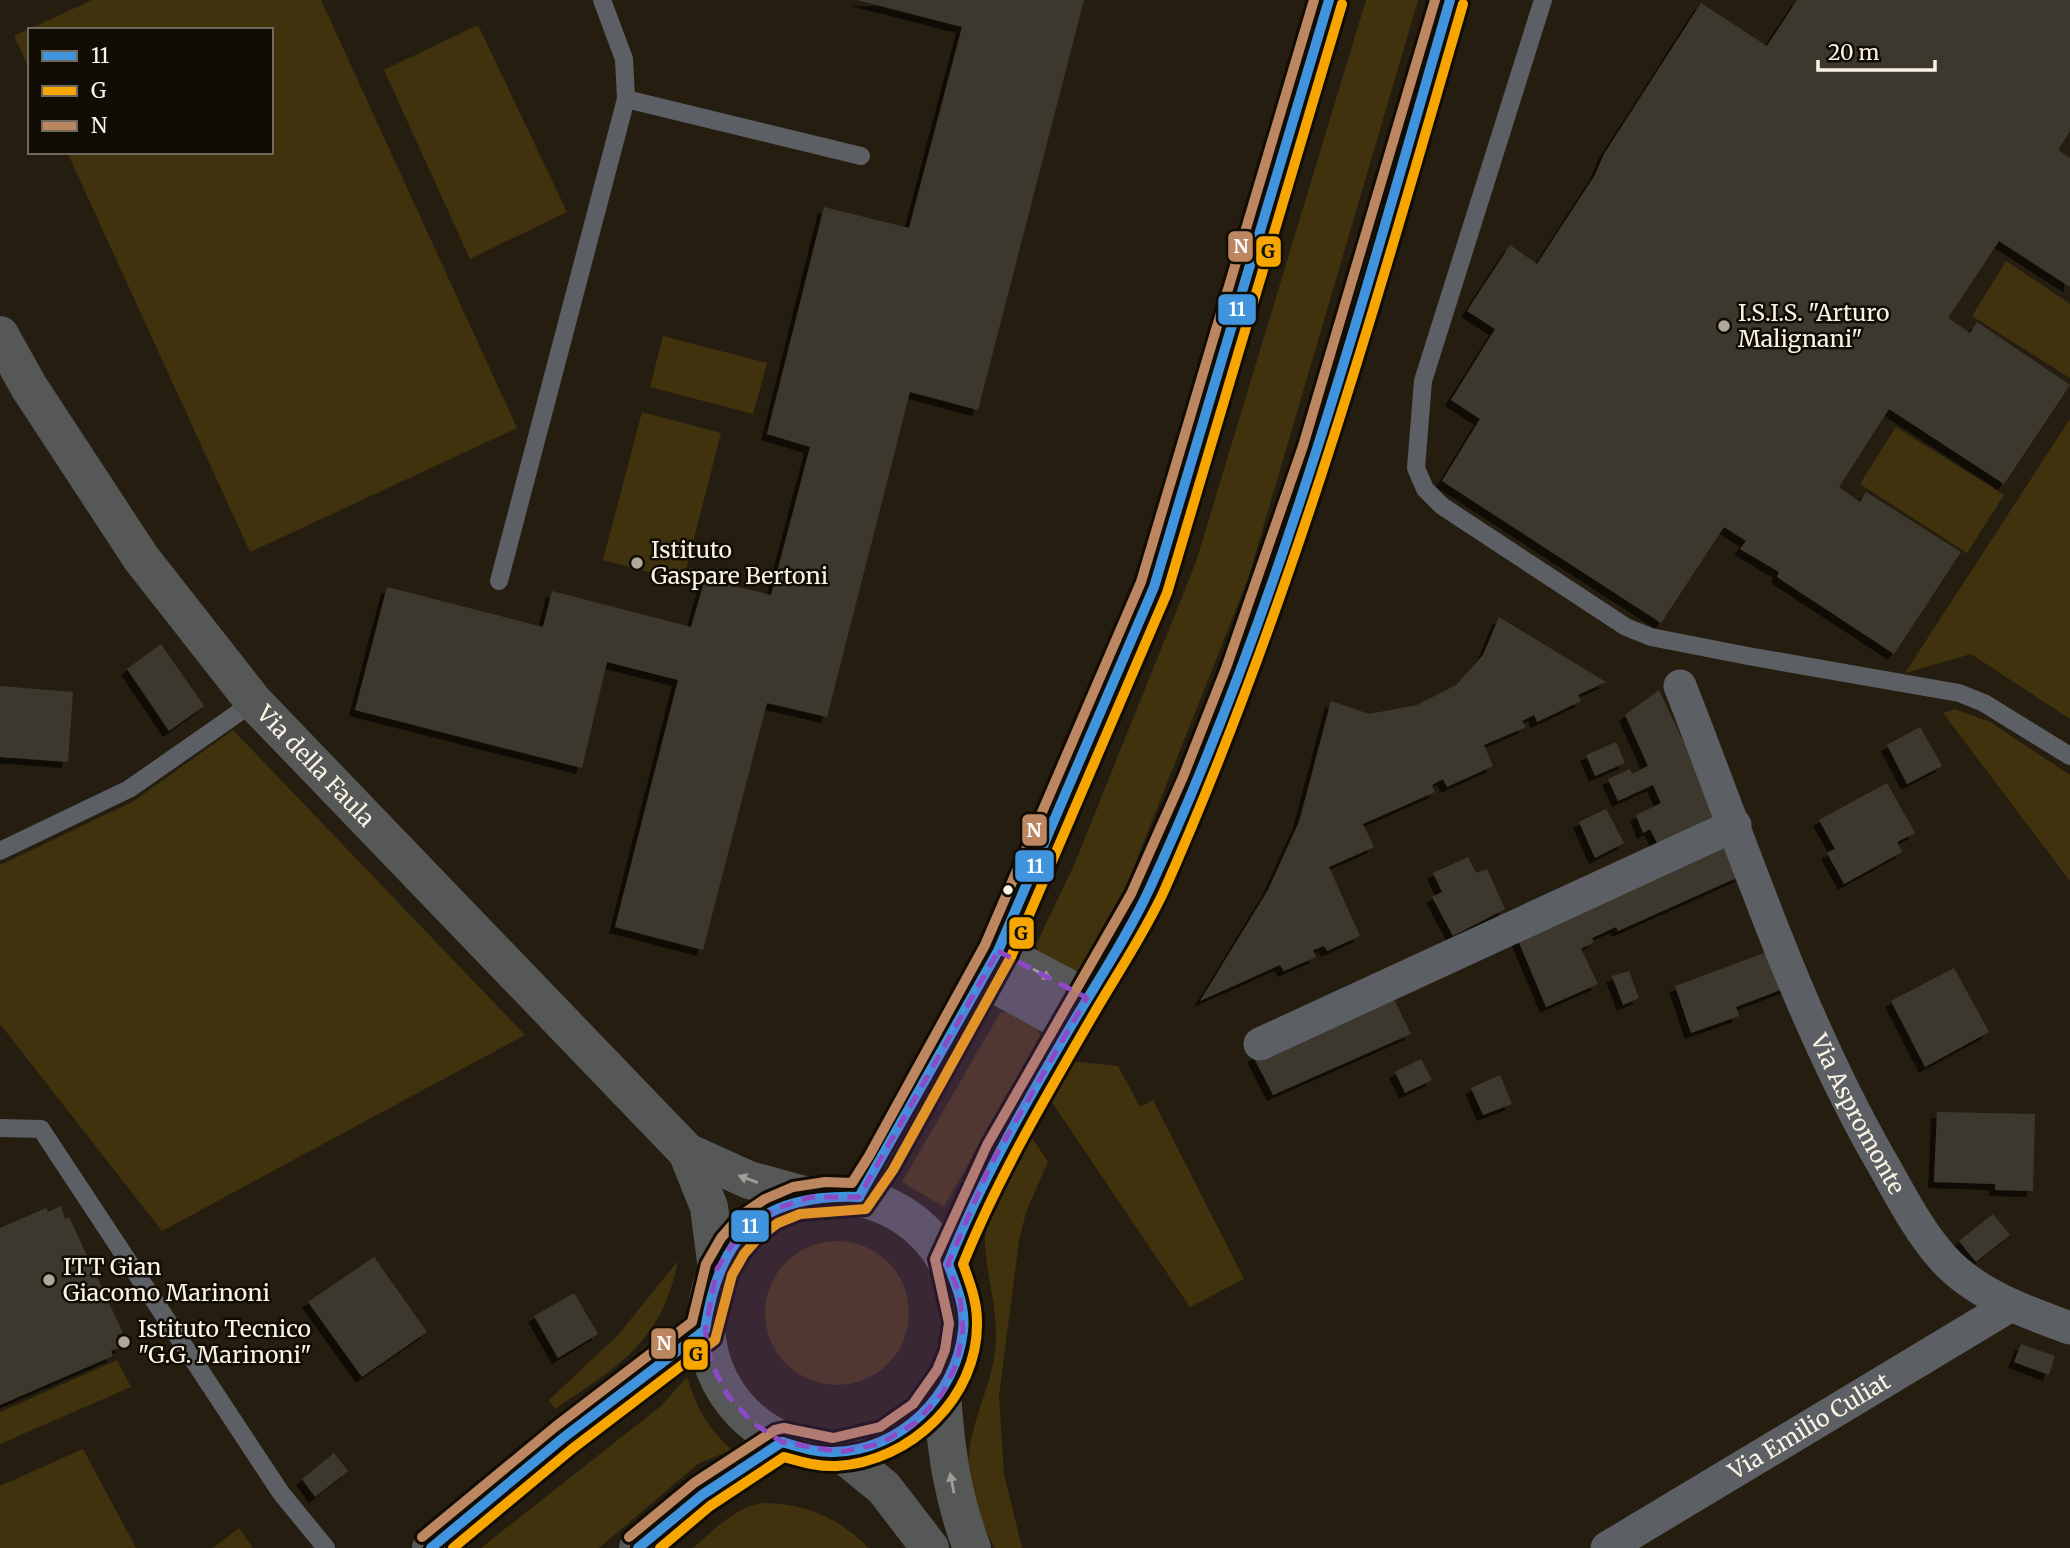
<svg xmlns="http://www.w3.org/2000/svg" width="2070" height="1548" font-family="Merriweather,serif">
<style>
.green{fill:#41320e}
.building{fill:#3e382d;filter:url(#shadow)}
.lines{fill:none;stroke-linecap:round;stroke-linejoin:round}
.lane{stroke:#5c5f63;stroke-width:18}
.street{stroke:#5c5f63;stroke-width:33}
.secondary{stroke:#565757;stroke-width:38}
.bus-1-casing{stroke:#110c04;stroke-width:16}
.bus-2-casing{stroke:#110c04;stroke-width:16}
.bus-3-casing{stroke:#110c04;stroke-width:16}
.bus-1{stroke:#4094de;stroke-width:10}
.bus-2{stroke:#f7a600;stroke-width:10}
.bus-3{stroke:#bb8660;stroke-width:10}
.oneway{fill:#a09e97}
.marked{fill:#8e4ac5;fill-opacity:0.2;stroke:#8e4ac5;stroke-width:5;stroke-dasharray:14 9;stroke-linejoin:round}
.poi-dot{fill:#b0a99a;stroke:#110c04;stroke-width:2.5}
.bus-dot{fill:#fbf4e5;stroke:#110c04;stroke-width:2.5}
.labels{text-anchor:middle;stroke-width:5;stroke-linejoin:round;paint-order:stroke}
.poi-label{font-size:23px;fill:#fbf4e5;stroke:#110c04;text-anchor:start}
.street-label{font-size:23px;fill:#fbf4e5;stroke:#110c04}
.line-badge{stroke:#110c04;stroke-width:2.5}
.badge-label{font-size:19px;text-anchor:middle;font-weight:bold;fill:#fff}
.pale-badge-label{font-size:19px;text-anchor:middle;font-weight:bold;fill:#111}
</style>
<defs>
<filter id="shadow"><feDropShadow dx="-6" dy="6" stdDeviation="0" flood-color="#0009"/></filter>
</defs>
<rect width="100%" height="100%" fill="#251e10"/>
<g class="green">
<path d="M 92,0 L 321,0 L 517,428 L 250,552 L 67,152 L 271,152 L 271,30 L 30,30 L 30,70 L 14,36 Z"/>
<path d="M 1366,0 L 1418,0 L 1248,579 L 1127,884 L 1080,969 L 1062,974 L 1043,965 L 1036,945 L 1075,863 L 1196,562 Z"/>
<path d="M 478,25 L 567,212 L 470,259 L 384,70 Z"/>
<path d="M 2006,261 L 2070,304 L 2070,378 L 1972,316 Z"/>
<path d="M 663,336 L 767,363 L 753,414 L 650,387 Z"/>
<path d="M 642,412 L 721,433 L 683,581 L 603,560 Z"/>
<path d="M 2070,419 L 2070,719 L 1971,654 L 1905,673 Z"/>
<path d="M 1896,427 L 2004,495 L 1967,553 L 1860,484 Z"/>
<path d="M 1955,709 L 1990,722 L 2070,775 L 2070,881 L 1943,713 Z"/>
<path d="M 233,730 L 525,1035 L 162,1231 L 0,1024 L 0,865 L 134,801 Z"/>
<path d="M 1022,1009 L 1037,1019 L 1040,1036 L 944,1207 L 902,1182 L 1000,1013 Z"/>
<path d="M 1070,1061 L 1118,1066 L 1140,1107 L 1153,1100 L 1244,1279 L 1190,1307 L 1045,1092 Z"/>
<path d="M 1027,1130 L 1048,1162 L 1026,1212 L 1019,1241 L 999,1396 L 1004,1474 L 1022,1548 L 995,1548 C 977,1516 963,1478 971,1441 C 978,1404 997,1372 996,1333 C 995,1289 978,1250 988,1206 C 994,1180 1015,1153 1027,1130 Z"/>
<circle cx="837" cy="1313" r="72"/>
<path d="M 678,1261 C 661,1343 621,1364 555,1409 L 549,1400 L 618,1335 Z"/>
<path d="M 117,1360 L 131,1387 L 0,1444 L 0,1412 Z"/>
<path d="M 687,1377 C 697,1409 707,1427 732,1450 L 699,1463 L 599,1548 L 481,1548 L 661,1406 Z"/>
<path d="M 83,1449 L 136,1548 L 0,1548 L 0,1486 Z"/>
<path d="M 762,1503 C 806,1503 838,1518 869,1548 L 693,1548 C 714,1530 734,1508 762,1503 Z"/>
<path d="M 239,1528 L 253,1548 L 213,1548 Z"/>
</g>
<g class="building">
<path d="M 857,0 L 1084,0 L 978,410 L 910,392 L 827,717 L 767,703 L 703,950 L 615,927 L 678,680 L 607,662 L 582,768 L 355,710 L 387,587 L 543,627 L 552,591 L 691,627 L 705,579 L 771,595 L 810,447 L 767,434 L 824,207 L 909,228 L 962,27 Z"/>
<path d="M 1797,0 L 2070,0 L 2070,131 L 2058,150 L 2070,158 L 2070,287 L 1999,241 L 1948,318 L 1970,333 L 1977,322 L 2070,385 L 2004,484 L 1889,409 L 1839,487 L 1860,502 L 1866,492 L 1961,552 L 1894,654 L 1777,577 L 1779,572 L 1740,549 L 1746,541 L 1724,527 L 1661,623 L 1442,481 L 1480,419 L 1451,400 L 1495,329 L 1467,311 L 1510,245 L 1537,264 L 1595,175 L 1604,154 L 1701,3 L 1767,46 Z"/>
<path d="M 1499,617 L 1606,682 L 1578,695 L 1581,701 L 1537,722 L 1534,715 L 1522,721 L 1526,727 L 1484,745 L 1493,766 L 1447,787 L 1443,779 L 1432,785 L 1435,792 L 1363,824 L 1374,847 L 1329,867 L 1360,936 L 1327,951 L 1324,946 L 1313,950 L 1316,957 L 1284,971 L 1280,965 L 1200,1001 L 1268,890 L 1299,822 L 1331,701 L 1369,714 L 1417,705 L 1456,685 L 1483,655 Z"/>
<path d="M 161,644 L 204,706 L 169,731 L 127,669 Z"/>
<path d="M 0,686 L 73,692 L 68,762 L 0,757 Z"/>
<path d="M 1659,690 L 1722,823 L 1661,851 L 1650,829 L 1643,833 L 1636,815 L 1661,803 L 1653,785 L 1618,801 L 1608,779 L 1630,769 L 1632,774 L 1648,766 L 1625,715 Z"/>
<path d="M 1920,727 L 1942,766 L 1907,784 L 1887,745 Z"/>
<path d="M 1616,742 L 1625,763 L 1595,776 L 1586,755 Z"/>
<path d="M 1887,783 L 1915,833 L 1897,842 L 1902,852 L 1844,884 L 1827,853 L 1835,849 L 1819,820 Z"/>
<path d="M 1606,809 L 1624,843 L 1595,858 L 1579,822 Z"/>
<path d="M 1724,836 L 1741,876 L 1618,931 L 1616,927 L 1592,938 L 1594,942 L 1581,949 L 1598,984 L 1546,1007 L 1515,933 Z"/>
<path d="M 1468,857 L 1476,873 L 1487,869 L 1505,909 L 1453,936 L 1432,897 L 1442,892 L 1433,873 Z"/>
<path d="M 1778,948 L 1791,986 L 1736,1007 L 1739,1016 L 1691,1033 L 1675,986 Z"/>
<path d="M 1954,968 L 1989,1032 L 1925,1067 L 1891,1001 Z"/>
<path d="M 1629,971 L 1639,998 L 1623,1005 L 1612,976 Z"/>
<path d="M 1391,993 L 1411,1034 L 1273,1095 L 1253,1056 Z"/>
<path d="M 1421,1059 L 1432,1080 L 1405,1093 L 1395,1072 Z"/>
<path d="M 1500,1075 L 1512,1104 L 1483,1115 L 1471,1088 Z"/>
<path d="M 1937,1112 L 2035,1114 L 2033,1191 L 1995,1190 L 1995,1184 L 1934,1182 Z"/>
<path d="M 61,1206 L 65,1219 L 69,1217 L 123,1333 L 117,1335 L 122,1347 L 111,1351 L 113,1356 L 0,1405 L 0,1228 L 46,1208 L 48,1212 Z"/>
<path d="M 1993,1214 L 2010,1235 L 1976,1262 L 1959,1241 Z"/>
<path d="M 374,1257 L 427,1332 L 362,1377 L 308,1302 Z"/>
<path d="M 574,1293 L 598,1334 L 558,1358 L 534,1316 Z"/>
<path d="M 2021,1344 L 2055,1356 L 2049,1375 L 2014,1362 Z"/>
<path d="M 334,1453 L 348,1471 L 315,1497 L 302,1479 Z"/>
</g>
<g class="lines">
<g class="lane">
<path d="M 1543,0 L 1423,381 L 1416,468 L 1425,489 L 1442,506 L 1626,627 L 1651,637 L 1748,656 L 1959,693 L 1984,703 L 2070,756"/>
<path d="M 626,99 L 861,156"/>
<path d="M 499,581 L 626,99 L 624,59 L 602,0"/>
<path d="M 0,851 L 129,789 L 254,702"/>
<path d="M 0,1128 L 41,1129 L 281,1493 L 326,1548"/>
</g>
<g class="street">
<path id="s1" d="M 1680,686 C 1742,843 1794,1007 1877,1154 C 1897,1188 1916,1228 1942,1257 C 1974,1294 2026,1312 2070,1328"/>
<path d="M 1260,1044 L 1735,825"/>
<path id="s2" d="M 1607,1548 L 2011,1305"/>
</g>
<g class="secondary">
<path id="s3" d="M 0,335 L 29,387 L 141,558 L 254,702 L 687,1152 L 709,1207 L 717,1269"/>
<path d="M 998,951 L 1087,998"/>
<path d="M 984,978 L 1071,1026"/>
<path d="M 687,1152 L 749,1180 L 811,1197"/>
<circle cx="834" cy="1323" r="128"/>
<path d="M 859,1197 L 881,1163 L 998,951 L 1154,587 L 1329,0"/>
<path d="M 948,1264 C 986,1161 1047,1068 1102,973 C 1117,946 1136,918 1149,890 C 1281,605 1362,300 1450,0"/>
<path d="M 942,1394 C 946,1450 952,1496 972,1548"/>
<path d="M 840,1452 L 884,1488 L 930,1548"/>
<path d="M 431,1548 L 563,1438 L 705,1330"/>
<path d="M 638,1548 L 702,1495 L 782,1442"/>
</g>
<g class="bus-1-casing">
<g id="bus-1">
<path d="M 859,1197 L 998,951 L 1154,587 L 1329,0"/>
<path d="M 948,1264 C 981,1181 1025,1104 1071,1026 C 1097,982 1127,937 1149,890 C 1281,605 1363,300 1450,0"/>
<path d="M 705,1330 C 720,1233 760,1194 859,1197"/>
<path d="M 782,1442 C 799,1447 816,1453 834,1452 C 900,1451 956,1395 963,1331 C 966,1308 956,1285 948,1264"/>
<path d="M 431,1548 L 563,1438 L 705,1330"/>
<path d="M 638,1548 L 702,1495 L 782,1442"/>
</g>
</g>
<g class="bus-2-casing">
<g id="bus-2">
<path d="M 453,1548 L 572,1449 L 715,1340 L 732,1275 L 744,1254 L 759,1237 L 778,1223 L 800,1214 L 866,1209 L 893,1170 L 1011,957 L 1167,593 L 1342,4"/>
<path d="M 660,1548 L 710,1506 L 784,1457 C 802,1462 819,1467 837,1466 C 910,1462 979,1397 977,1321 C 977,1302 970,1283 963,1264 C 999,1175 1048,1093 1096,1010 C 1119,971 1145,932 1164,891 C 1291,605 1376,304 1463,4"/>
</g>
</g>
<g class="bus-3-casing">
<g id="bus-3">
<path d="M 422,1537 L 555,1427 L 692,1322 L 706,1264 L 721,1238 L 740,1216 L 765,1199 L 793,1187 L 825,1182 L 852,1183 L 869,1156 L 985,945 L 1141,582 L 1314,0"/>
<path d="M 629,1537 L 694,1483 L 775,1430 L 784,1428 L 833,1438 L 880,1427 L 913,1404 L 937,1370 L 945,1350 L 949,1323 L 935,1259 L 987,1145 L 1131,894 L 1183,777 L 1226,668 L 1303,446 L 1435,0"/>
</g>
</g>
<use href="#bus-1" class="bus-1"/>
<use href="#bus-2" class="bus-2"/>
<use href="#bus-3" class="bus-3"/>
</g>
<defs><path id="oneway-solid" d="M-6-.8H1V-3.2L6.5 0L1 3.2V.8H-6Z" transform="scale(1.75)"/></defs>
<g class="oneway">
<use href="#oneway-solid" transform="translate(1042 974) rotate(28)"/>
<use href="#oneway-solid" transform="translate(748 1179) rotate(-160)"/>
<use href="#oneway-solid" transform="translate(952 1483) rotate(-101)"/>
</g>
<path class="marked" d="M 998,951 L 1087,998 L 990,1166 L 948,1264 L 960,1296 L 963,1329 L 957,1363 L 942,1394 L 915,1423 L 880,1444 L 840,1452 L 782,1442 L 753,1423 L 728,1396 L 711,1363 L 705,1330 L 717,1269 L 735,1240 L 772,1210 L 811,1197 L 859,1197 Z"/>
<g class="poi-dot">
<circle cx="1724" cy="326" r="7"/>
<circle cx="637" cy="563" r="7"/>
<circle cx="49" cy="1280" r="7"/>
<circle cx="124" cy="1342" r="7"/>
</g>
<circle class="bus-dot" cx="1008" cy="890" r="6"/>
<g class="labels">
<g class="poi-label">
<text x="1738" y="321">I.S.I.S. "Arturo<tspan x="1738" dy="26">Malignani"</tspan></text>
<text x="651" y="558">Istituto<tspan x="651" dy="26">Gaspare Bertoni</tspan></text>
<text x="63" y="1275">ITT Gian<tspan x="63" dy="26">Giacomo Marinoni</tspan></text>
<text x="138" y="1337">Istituto Tecnico<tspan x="138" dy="26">"G.G. Marinoni"</tspan></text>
</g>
<g class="street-label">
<text dy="8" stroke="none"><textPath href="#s3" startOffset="536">Via della Faula</textPath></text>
<text dy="8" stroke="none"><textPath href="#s1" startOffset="464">Via Aspromonte</textPath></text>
<text dy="8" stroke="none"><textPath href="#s2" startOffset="236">Via Emilio Culiat</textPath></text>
</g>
</g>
<g class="line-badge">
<rect x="1227" y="230" width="27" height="33" rx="7" fill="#bb8660"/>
<rect x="1255" y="235" width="27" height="33" rx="7" fill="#f7a600"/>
<rect x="1217" y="293" width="40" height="33" rx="7" fill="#4094de"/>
<rect x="1021" y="813" width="27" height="34" rx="7" fill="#bb8660"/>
<rect x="1014" y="849" width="41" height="34" rx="7" fill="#4094de"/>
<rect x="1008" y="916" width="27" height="34" rx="7" fill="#f7a600"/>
<rect x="730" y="1209" width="40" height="34" rx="7" fill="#4094de"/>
<rect x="650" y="1327" width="27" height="33" rx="7" fill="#bb8660"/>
<rect x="682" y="1338" width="27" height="33" rx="7" fill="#f7a600"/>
</g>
<g class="badge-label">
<text x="1241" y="253">N</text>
<text x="1237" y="316">11</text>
<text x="1034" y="837">N</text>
<text x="1035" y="873">11</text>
<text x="750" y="1233">11</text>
<text x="664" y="1350">N</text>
</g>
<g class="pale-badge-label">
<text x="1268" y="258">G</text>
<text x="1021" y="940">G</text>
<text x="696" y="1361">G</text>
</g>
<rect x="28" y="28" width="245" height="126" fill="#110c04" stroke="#6f695e" stroke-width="2"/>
<rect x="42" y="51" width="35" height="10" fill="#4094de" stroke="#6f695e" stroke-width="2"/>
<text x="91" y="63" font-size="21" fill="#fbf4e5">11</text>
<rect x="42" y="86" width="35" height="10" fill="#f7a600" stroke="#6f695e" stroke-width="2"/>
<text x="91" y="98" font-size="21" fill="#fbf4e5">G</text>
<rect x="42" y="121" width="35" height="10" fill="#bb8660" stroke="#6f695e" stroke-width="2"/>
<text x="91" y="133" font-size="21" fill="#fbf4e5">N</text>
<path d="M1818 60v10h117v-10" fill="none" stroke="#fbf4e5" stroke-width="3.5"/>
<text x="1828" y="60" font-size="21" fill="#fbf4e5" stroke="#110c04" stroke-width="5" paint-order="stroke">20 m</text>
</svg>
